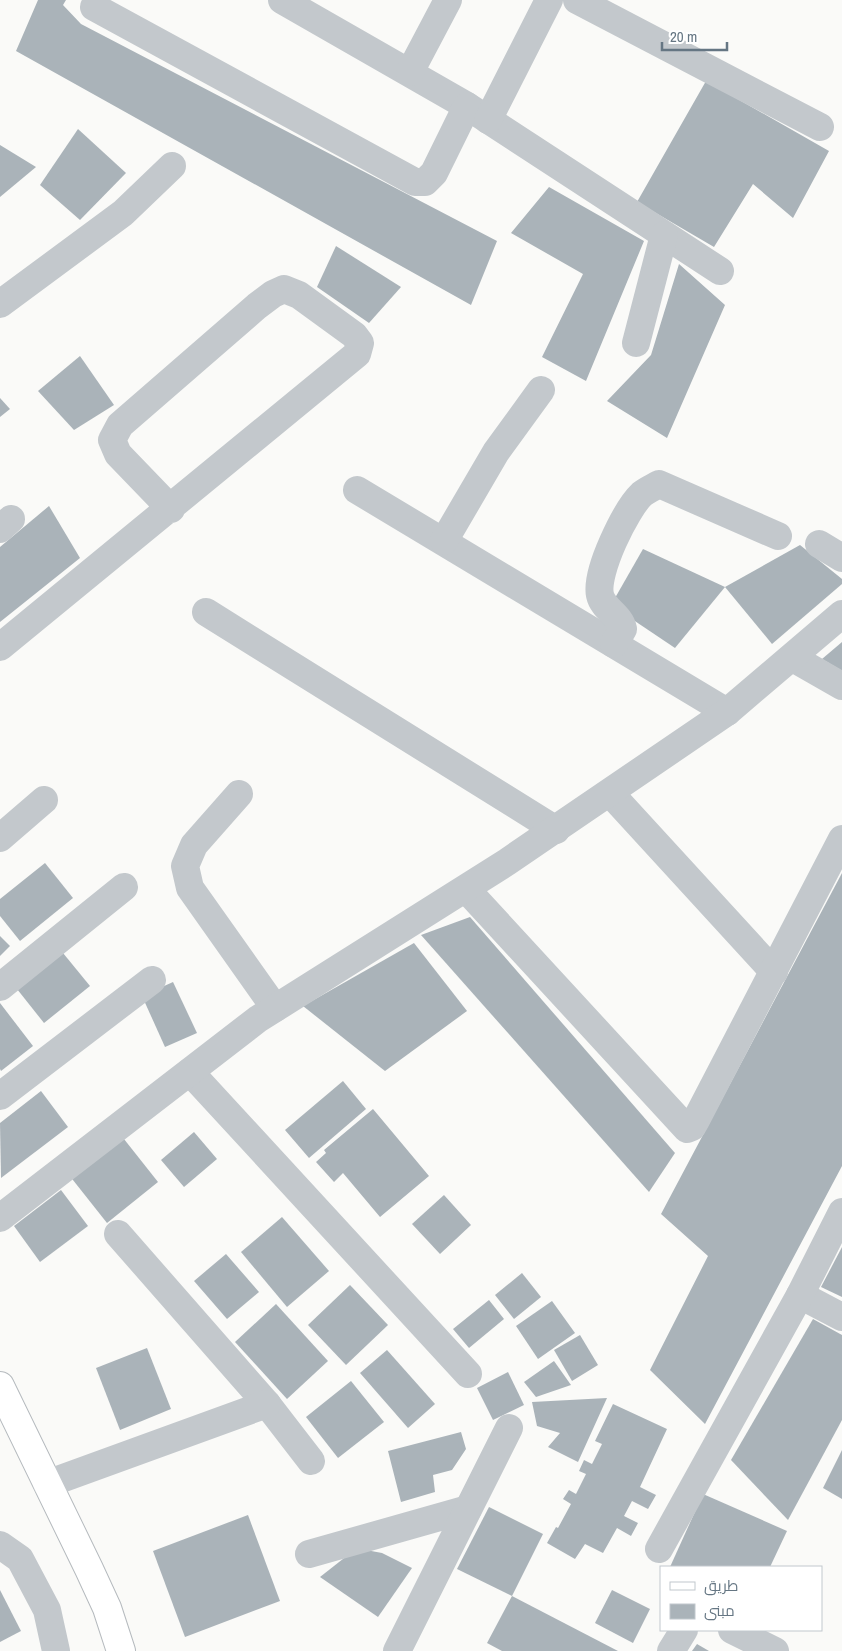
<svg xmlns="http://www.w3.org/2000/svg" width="842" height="1651" font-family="'Archivo Narrow',Cairo,sans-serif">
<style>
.building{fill:#aab3b9}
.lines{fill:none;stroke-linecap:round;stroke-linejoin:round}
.major-casing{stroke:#b5babe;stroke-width:30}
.minor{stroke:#c3c8cc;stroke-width:28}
.major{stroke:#fff;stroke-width:28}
</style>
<rect width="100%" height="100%" fill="#fafaf8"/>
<g class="building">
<path d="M 38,0 L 66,0 L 63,5 L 81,24 L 497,241 L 471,305 L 16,51 Z"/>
<path d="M 706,81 L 829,151 L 793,218 L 753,184 L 714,247 L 637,202 Z"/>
<path d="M 78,129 L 126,173 L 80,220 L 40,185 Z"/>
<path d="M 0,145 L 36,167 L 0,197 Z"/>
<path d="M 549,187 L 644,241 L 586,381 L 542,357 L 583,274 L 511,233 Z"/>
<path d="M 336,246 L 401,287 L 369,323 L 317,287 Z"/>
<path d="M 679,264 L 725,305 L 667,438 L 607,401 L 651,355 Z"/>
<path d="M 80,356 L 114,405 L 74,430 L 38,391 Z"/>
<path d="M 0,398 L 10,409 L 0,417 Z"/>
<path d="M 49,506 L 80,558 L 0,622 L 0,547 Z"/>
<path d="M 800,545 L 842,579 L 842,584 L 772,644 L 725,587 Z"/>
<path d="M 643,549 L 725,587 L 675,648 L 611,605 Z"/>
<path d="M 842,642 L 842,671 L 822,659 Z"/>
<path d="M 45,863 L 73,898 L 20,941 L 0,916 L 0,899 Z"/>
<path d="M 842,873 L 842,1166 L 705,1424 L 650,1370 L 708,1256 L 661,1214 Z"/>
<path d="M 470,917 L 675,1153 L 649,1192 L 421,935 Z"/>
<path d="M 0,936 L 10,946 L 0,956 Z"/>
<path d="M 414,943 L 467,1011 L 385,1071 L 303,1006 Z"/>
<path d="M 63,953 L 90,986 L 44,1023 L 17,989 Z"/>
<path d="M 173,982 L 197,1033 L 165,1047 L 142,996 Z"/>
<path d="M 0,1003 L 33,1046 L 1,1071 L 0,1069 Z"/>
<path d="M 343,1081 L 366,1109 L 309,1158 L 285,1130 Z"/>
<path d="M 41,1091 L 68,1127 L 1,1178 L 0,1123 Z"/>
<path d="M 373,1109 L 429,1176 L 380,1217 L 343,1173 L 334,1182 L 316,1162 L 326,1153 L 324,1150 Z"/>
<path d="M 194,1132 L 217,1159 L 184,1187 L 161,1160 Z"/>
<path d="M 120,1134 L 158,1182 L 107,1223 L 69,1175 Z"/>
<path d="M 61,1190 L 88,1226 L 40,1262 L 14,1226 Z"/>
<path d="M 444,1195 L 471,1225 L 440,1254 L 412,1224 Z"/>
<path d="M 282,1217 L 329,1271 L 287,1307 L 241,1252 Z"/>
<path d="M 842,1247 L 842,1297 L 821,1287 Z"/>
<path d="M 226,1254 L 259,1292 L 227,1319 L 194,1281 Z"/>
<path d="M 522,1273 L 541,1297 L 514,1319 L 495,1295 Z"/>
<path d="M 350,1285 L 388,1325 L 346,1365 L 308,1325 Z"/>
<path d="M 489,1300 L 504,1319 L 469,1348 L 453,1329 Z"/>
<path d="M 552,1301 L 575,1333 L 538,1359 L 516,1326 Z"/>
<path d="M 276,1304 L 328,1361 L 287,1399 L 235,1342 Z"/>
<path d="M 813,1319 L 842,1335 L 842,1420 L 788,1520 L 731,1460 Z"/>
<path d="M 580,1335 L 598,1365 L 572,1381 L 554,1350 Z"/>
<path d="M 147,1348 L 171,1409 L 120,1430 L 96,1368 Z"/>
<path d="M 387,1350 L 435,1404 L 408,1428 L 360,1373 Z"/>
<path d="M 554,1361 L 571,1385 L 536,1397 L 524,1382 Z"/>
<path d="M 508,1372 L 524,1405 L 493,1420 L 477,1388 Z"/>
<path d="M 351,1381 L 384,1422 L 338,1458 L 306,1417 Z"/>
<path d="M 607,1398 L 578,1462 L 548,1447 L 560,1433 L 537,1426 L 532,1402 Z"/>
<path d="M 613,1404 L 667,1429 L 640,1487 L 656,1495 L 648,1509 L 632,1501 L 624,1516 L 638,1523 L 631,1536 L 617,1528 L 603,1553 L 585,1544 L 575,1559 L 547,1543 L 556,1527 L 558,1528 L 571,1504 L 563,1499 L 569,1490 L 576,1494 L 586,1474 L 579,1471 L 584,1460 L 592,1464 L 602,1444 L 595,1441 Z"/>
<path d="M 461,1432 L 466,1449 L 452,1470 L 433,1475 L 435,1492 L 401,1502 L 388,1451 Z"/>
<path d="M 842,1450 L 842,1499 L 823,1488 Z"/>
<path d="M 703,1494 L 787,1531 L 770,1567 L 670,1567 Z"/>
<path d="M 489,1507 L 543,1534 L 512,1596 L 457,1569 Z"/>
<path d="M 248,1515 L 280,1601 L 185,1637 L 153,1551 Z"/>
<path d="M 366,1550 L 382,1553 L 412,1568 L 378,1617 L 320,1577 L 348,1555 Z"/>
<path d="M 0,1590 L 21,1631 L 0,1642 Z"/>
<path d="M 612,1590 L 650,1609 L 633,1643 L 595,1623 Z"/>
<path d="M 512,1596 L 618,1651 L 502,1651 L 487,1643 Z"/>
<path d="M 697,1644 L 709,1651 L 692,1651 Z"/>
</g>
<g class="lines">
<g class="major-casing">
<path id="major" d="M 0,1386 L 89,1569 L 107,1608 L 121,1651"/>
</g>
<g class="minor">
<path d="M 282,0 L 467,106 L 720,271"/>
<path d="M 577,0 L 820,127"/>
<path d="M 94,7 L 415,182 L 425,182 L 434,173 L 467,106"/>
<path d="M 410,72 L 448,0"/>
<path d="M 488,120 L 549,0"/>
<path d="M 0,304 L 123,213 L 172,166"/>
<path d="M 636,343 L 664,235"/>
<path d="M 357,490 L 727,712"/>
<path d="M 0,529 L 11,519"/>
<path d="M 444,541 L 496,452 L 541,390"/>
<path d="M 819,544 L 842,558"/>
<path d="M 206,612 L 556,830"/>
<path d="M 614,644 L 623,629 C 620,615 603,609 600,595 C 595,572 626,509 642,494 C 647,490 654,487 659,484 L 778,536"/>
<path d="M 0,647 L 357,354 L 360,343 L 354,335 L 299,295 L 284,289 L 273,294 L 257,306 L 120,425 L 112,440 L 118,454 L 171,509"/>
<path d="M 793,658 L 842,686"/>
<path d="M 610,793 L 774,972"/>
<path d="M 239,794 L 194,845 L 185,866 L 190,888 L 275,1008"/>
<path d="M 0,838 L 44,800"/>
<path d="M 466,889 L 687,1129 L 692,1127 L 696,1120 L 842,839"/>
<path d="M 0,987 L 124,887"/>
<path d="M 190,1072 L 468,1374"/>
<path d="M 0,1096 L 152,980"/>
<path d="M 0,1218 L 258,1019 L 507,862 L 727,712 L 842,614"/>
<path d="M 118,1234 L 267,1404 L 311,1461"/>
<path d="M 800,1295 L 842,1317"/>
<path d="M 47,1484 L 267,1404"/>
<path d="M 0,1545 L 20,1559 L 47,1610 L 56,1651"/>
<path d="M 659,1549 L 800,1295 L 842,1212"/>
<path d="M 309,1554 L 468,1509"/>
<path d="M 732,1630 L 775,1651"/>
<path d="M 397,1651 L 509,1428"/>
<path d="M 671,1651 L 684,1630"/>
</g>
<use href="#major" class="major"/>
</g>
<rect x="660" y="1566" width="162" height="65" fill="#ffffff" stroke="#c1c8cd"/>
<rect x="670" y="1582" width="25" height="8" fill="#ffffff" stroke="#c1c8cd"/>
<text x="704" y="1591" font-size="15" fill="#657683">طريق</text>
<rect x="670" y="1604" width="25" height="15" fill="#aab3b9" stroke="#c1c8cd"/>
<text x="704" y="1616" font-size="15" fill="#657683">مبنى</text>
<path d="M662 42v8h65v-8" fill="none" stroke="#657683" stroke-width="2.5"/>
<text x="670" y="42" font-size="15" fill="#657683" stroke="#ffffff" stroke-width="4" paint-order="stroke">20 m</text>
</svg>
